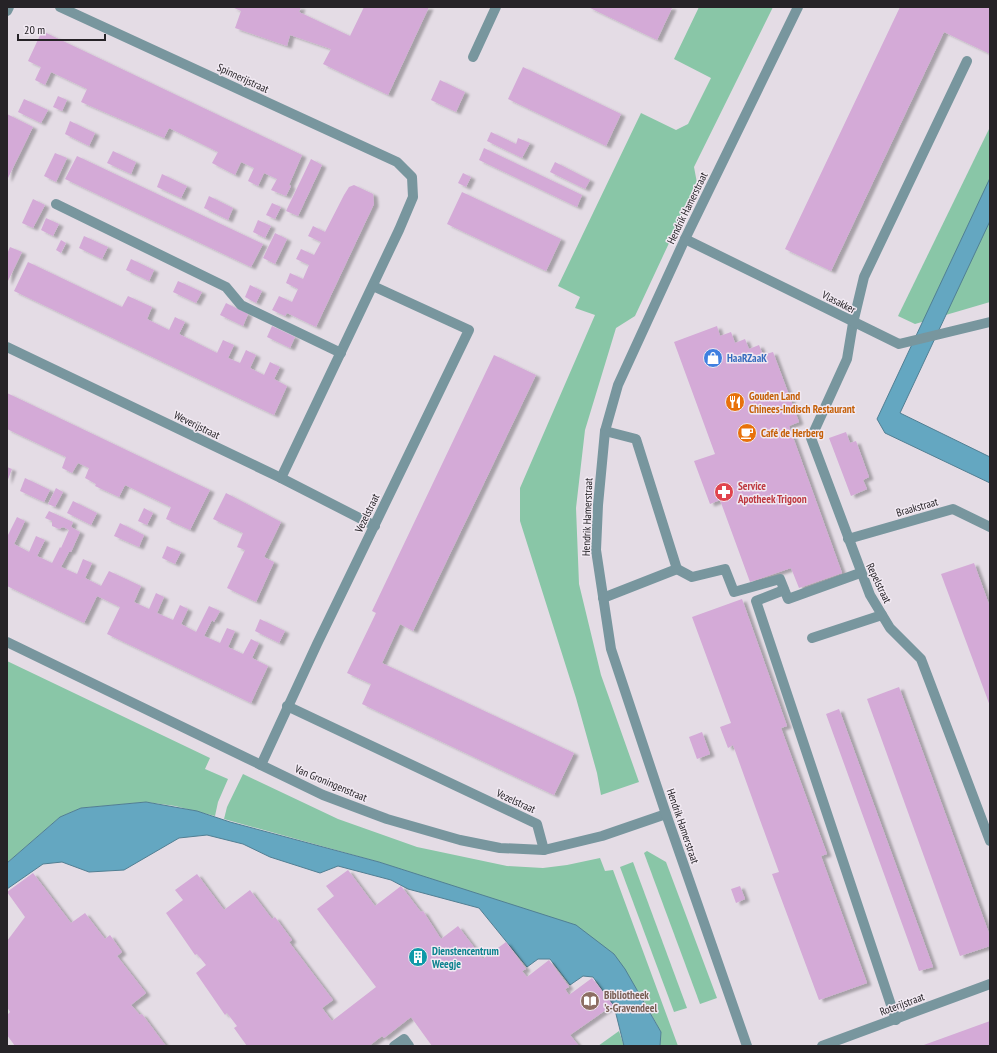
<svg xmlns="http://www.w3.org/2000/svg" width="997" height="1053" font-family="'PT Sans Narrow',sans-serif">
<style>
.green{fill:#89c6a7}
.water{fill:#64a7c1;stroke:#517f93}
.building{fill:#d4aad7;filter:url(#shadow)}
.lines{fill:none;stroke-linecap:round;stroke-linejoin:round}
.minor{stroke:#78969e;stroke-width:10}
.labels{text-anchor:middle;stroke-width:3;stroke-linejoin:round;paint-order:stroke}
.street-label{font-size:11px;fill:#262327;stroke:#f1e9f2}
.shop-label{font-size:11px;font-weight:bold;fill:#366cbe;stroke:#f1e9f2;text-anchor:start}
.food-label{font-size:11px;font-weight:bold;fill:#c56008;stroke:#f1e9f2;text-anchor:start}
.health-label{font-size:11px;font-weight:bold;fill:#be3a42;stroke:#f1e9f2;text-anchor:start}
.culture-label{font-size:11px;font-weight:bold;fill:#0d838f;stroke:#f1e9f2;text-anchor:start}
.education-label{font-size:11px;font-weight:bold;fill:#785e54;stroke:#f1e9f2;text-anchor:start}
</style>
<defs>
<filter id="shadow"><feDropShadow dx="4.5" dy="2.5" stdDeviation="1" flood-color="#0004"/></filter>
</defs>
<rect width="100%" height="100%" fill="#e4dce5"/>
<g class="green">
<path d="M 699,7 L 773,7 L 694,167 L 697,183 L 635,316 L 616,328 L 585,430 L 576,508 L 579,584 L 601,675 L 639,782 L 601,795 L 597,773 L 576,698 L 520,521 L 520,488 L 595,315 L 575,308 L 580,297 L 558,286 L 641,113 L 676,130 L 688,124 L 711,78 L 674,59 Z"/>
<path d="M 990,127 L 990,302 L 915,324 L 898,316 Z"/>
<path d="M 7,661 L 210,758 L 205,769 L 228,779 L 218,802 L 215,816 L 175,806 L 146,802 L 81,808 L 60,817 L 7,863 Z"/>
<path d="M 243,774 L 338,819 L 417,847 L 507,866 L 543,868 L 567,865 L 600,858 L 605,871 L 613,870 L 678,1046 L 660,1046 L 661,1032 L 644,1001 L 614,954 L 455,887 L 379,862 L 224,819 L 227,807 Z"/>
<path d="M 647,851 L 666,862 L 717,998 L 700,1004 L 644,853 Z"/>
<path d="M 633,862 L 687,1008 L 674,1012 L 620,867 Z"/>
<path d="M 619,1031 L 624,1046 L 598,1046 Z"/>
</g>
<g class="water">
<path d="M 990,178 L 990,221 L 900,413 L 990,457 L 990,483 L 885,433 L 877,419 Z"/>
<path d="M 146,802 L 197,811 L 230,822 L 379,862 L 576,925 L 614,954 L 625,969 L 661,1032 L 660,1046 L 624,1046 L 614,1006 L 593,977 L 583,976 L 570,985 L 550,959 L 538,959 L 527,967 L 479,908 L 408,889 L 391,880 L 338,866 L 320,873 L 270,857 L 243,844 L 207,835 L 179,838 L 124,870 L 89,872 L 62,862 L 43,864 L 7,889 L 7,863 L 60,817 L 81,808 Z"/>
</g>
<g class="building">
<path d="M 232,7 L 301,7 L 299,12 L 350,36 L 364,7 L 429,7 L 388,95 L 323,64 L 331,49 L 290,35 L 287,46 L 235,28 L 241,11 Z"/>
<path d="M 588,7 L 671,7 L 672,8 L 657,40 Z"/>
<path d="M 900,7 L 990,7 L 990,54 L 944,32 L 831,271 L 785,249 Z"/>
<path d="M 42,31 L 302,155 L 289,185 L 291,186 L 286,196 L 271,190 L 277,179 L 264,173 L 258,186 L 248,181 L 254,168 L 241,162 L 235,175 L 212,163 L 218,152 L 169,128 L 164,138 L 81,102 L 87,89 L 51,72 L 45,85 L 35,80 L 41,67 L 28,61 Z"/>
<path d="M 523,67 L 621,114 L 606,146 L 508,99 Z"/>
<path d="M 440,80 L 465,92 L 456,112 L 431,100 Z"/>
<path d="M 58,96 L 67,100 L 62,111 L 53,107 Z"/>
<path d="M 24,99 L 48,110 L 41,123 L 18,112 Z"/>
<path d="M 7,114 L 33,127 L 7,180 Z"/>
<path d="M 70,121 L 95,133 L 89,146 L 65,134 Z"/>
<path d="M 491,132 L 516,144 L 518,138 L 530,143 L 522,158 L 487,141 Z"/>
<path d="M 484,148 L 582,195 L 577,207 L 479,160 Z"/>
<path d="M 113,151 L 136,162 L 131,174 L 107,163 Z"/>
<path d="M 55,153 L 67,158 L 56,182 L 44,176 Z"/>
<path d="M 77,156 L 263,244 L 251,267 L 65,179 Z"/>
<path d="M 311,159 L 322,165 L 298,216 L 286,211 Z"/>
<path d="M 555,162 L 590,180 L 585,189 L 550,172 Z"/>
<path d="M 463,173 L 471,177 L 466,187 L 458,183 Z"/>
<path d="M 162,174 L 187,186 L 181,198 L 157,187 Z"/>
<path d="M 354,185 L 373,194 L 374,204 L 316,327 L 287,313 L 285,316 L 272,310 L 279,296 L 292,302 L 298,289 L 286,283 L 290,273 L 303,279 L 309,265 L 296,259 L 301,249 L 314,255 L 321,242 L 308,236 L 313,226 L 325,232 L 344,195 L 349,187 Z"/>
<path d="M 462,192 L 561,239 L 546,271 L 447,224 Z"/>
<path d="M 209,196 L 233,208 L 228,220 L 204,208 Z"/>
<path d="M 33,199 L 45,205 L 33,228 L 22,223 Z"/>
<path d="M 272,203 L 281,207 L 275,219 L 266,215 Z"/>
<path d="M 46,218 L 59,224 L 53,236 L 41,230 Z"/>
<path d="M 258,220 L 271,226 L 265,238 L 253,232 Z"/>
<path d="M 275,233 L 287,239 L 275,264 L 263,258 Z"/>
<path d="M 84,236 L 108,247 L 102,259 L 79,248 Z"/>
<path d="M 61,240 L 66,243 L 61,253 L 56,250 Z"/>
<path d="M 10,247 L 22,252 L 7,283 L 7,254 Z"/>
<path d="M 131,259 L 154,270 L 149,281 L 126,270 Z"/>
<path d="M 28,262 L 122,307 L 128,296 L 152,307 L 147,319 L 169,330 L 175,317 L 185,322 L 179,334 L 217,353 L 223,340 L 234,345 L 228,358 L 240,363 L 246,350 L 256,355 L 250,368 L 264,375 L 270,362 L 280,367 L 274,379 L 287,386 L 274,415 L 14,291 Z"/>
<path d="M 178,281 L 202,292 L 196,303 L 173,292 Z"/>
<path d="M 250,285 L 262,291 L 256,303 L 245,297 Z"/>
<path d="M 226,303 L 248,314 L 243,326 L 220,315 Z"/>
<path d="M 272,326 L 295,337 L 290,348 L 267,337 Z"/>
<path d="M 717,326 L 720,336 L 731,332 L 735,343 L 745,339 L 749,349 L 759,345 L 763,355 L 773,352 L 799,422 L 789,426 L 842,573 L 799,588 L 791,568 L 750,582 L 720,500 L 710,504 L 694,461 L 715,454 L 674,342 Z"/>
<path d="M 494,355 L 536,375 L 413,631 L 400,624 L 382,663 L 574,753 L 554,795 L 362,704 L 371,684 L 347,673 L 376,613 L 372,611 Z"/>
<path d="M 7,393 L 210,490 L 190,530 L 166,519 L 171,507 L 125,485 L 119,497 L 95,486 L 96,484 L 85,478 L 89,468 L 78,463 L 72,473 L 62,468 L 66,457 L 7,429 Z"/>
<path d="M 846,432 L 850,443 L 856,441 L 869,477 L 863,480 L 867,489 L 851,496 L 829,438 Z"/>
<path d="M 7,467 L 12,469 L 7,482 Z"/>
<path d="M 25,478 L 50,490 L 44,502 L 20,491 Z"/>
<path d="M 56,488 L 63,492 L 55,507 L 48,504 Z"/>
<path d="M 226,493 L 281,522 L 264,557 L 274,562 L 256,602 L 227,588 L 245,550 L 237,547 L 243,533 L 213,519 Z"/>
<path d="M 73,501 L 97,513 L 91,525 L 67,513 Z"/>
<path d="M 144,508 L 153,513 L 147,525 L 138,521 Z"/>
<path d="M 49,511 L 73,522 L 71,527 L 80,532 L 71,552 L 69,552 L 61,567 L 77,574 L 83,559 L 92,563 L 85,578 L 101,586 L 109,571 L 141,586 L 134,602 L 149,609 L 156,593 L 164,597 L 157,613 L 173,620 L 180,605 L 188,609 L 181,624 L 196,632 L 209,606 L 220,611 L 214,622 L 212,620 L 204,636 L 220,643 L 227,628 L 235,631 L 228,647 L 243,654 L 251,639 L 259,643 L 252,658 L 268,666 L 251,703 L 107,634 L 120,607 L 97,596 L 84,623 L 7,586 L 7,537 L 17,517 L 25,521 L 14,544 L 29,552 L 36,536 L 45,540 L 37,556 L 52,563 L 60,547 L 61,548 L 69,530 L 63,527 L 59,529 L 52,526 L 52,521 L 45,518 Z"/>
<path d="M 120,523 L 144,535 L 139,547 L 114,536 Z"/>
<path d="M 167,546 L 181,552 L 175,564 L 162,558 Z"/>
<path d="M 974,563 L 990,607 L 990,706 L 941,574 Z"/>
<path d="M 742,599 L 787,726 L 781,728 L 827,854 L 821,856 L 867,983 L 819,1000 L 772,874 L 779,872 L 756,809 L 733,745 L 728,748 L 720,727 L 731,723 L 692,617 Z"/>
<path d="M 260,619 L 285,631 L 279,643 L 255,631 Z"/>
<path d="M 899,687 L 990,936 L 990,946 L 960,956 L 867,699 Z"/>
<path d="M 839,709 L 912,909 L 933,967 L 919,971 L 909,943 L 826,714 Z"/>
<path d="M 702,732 L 710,754 L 697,759 L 689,737 Z"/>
<path d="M 348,870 L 375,906 L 401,886 L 421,912 L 423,911 L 441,939 L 458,926 L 483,959 L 506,942 L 526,969 L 522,971 L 527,977 L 549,960 L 569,987 L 565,989 L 569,995 L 592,978 L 613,1005 L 570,1035 L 579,1046 L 432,1046 L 411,1017 L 384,1038 L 382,1036 L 369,1046 L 247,1046 L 234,1028 L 237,1026 L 227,1013 L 225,1015 L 196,973 L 206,965 L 197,954 L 195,955 L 166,913 L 183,900 L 175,890 L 197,874 L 224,910 L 250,890 L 272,919 L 275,917 L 292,940 L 289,942 L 333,1000 L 322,1008 L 332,1021 L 376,987 L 317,909 L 334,896 L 326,886 Z"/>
<path d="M 33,873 L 71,923 L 85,913 L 105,939 L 110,935 L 122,952 L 117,956 L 146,993 L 131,1005 L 140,1015 L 142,1014 L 166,1046 L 15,1046 L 7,1035 L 7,1015 L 10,1012 L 7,1007 L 7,941 L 25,917 L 7,892 Z"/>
<path d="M 740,886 L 745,899 L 736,903 L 731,889 Z"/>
<path d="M 990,1021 L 990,1046 L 921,1046 Z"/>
</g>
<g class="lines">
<g class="minor">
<path d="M 60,7 L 397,162 L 412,177 L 413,197 L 399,230 L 281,478"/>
<path d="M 7,11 L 9,7"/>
<path d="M 473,57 L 496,7"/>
<path d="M 967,61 L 864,277 L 853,323 L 847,359 L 811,438 L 870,595 L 890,628 L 921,659 L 990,841"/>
<path d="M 56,204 L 226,287 L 241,305 L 341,353"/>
<path d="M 685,239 L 899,344 L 990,322"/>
<path d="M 7,347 L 281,478 L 375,526"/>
<path d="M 848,539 L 953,509 L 990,527"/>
<path d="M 677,569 L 692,577 L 725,569 L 734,592 L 780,579 L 788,599 L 860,573"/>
<path d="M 784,590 L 756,601 L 896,1020"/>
<path d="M 603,598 L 677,569 L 636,439 L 605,431"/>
<path d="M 812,638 L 882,615"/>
<path d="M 7,642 L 323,795 L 387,819 L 460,840 L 500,848 L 544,850 L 602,836 L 666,814"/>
<path d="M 287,706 L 537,824 L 544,850"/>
<path d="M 261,765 L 317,644 L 469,330 L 373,286"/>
<path d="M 394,1046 L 404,1039 L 409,1046"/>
<path d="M 747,1046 L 666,814 L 611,649 L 596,550 L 598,505 L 605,431 L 618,385 L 685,239 L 798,7"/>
<path d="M 822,1046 L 990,984"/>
</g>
</g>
<defs>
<g id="shop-disc" transform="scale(1)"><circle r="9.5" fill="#3f7fe0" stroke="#f1e9f2"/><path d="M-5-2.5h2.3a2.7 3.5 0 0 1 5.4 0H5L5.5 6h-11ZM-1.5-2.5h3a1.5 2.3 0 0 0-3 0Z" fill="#fff"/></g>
<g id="restaurant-disc" transform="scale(1)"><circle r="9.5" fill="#e8710a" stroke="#f1e9f2"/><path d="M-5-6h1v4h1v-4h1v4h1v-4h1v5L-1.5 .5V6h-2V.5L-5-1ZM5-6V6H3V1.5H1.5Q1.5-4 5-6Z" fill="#fff"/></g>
<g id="cafe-disc" transform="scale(1)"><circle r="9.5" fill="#e8710a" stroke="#f1e9f2"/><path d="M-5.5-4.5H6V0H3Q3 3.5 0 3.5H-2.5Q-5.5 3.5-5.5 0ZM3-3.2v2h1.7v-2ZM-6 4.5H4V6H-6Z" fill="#fff"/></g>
<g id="pharmacy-disc" transform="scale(1)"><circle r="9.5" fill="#e0444e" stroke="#f1e9f2"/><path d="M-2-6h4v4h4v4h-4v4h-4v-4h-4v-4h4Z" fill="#fff"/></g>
<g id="building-disc" transform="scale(1)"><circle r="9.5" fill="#0f9aa8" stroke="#f1e9f2"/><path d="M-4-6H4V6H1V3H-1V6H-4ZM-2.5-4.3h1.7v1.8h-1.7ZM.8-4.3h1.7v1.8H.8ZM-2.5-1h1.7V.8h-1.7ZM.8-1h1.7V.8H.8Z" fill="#fff"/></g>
<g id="library-disc" transform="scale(1)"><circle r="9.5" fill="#8d6e63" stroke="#f1e9f2"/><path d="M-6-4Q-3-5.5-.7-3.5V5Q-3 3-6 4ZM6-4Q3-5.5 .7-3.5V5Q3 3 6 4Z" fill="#fff"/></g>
</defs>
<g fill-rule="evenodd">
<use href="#shop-disc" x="713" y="358"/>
<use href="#restaurant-disc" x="735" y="402"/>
<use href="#cafe-disc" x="747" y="433"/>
<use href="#pharmacy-disc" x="724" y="492"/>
<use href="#building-disc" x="418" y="957"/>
<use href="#library-disc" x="590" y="1001"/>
</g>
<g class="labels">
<g class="street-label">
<text transform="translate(243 78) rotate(25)" y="4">Spinnerijstraat</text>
<text transform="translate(687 208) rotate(-64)" y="4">Hendrik Hamerstraat</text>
<text transform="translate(839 302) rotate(27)" y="4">Vlasakker</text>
<text transform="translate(197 425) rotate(26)" y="4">Weverijstraat</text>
<text transform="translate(917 507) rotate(-16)" y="4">Braakstraat</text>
<text transform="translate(367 513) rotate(-64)" y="4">Vezelstraat</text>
<text transform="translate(587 517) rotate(-88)" y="4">Hendrik Hamerstraat</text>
<text transform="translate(879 583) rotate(64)" y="4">Repelstraat</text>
<text transform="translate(331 783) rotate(23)" y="4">Van Groningenstraat</text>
<text transform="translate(516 801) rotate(25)" y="4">Vezelstraat</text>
<text transform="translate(683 826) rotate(71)" y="4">Hendrik Hamerstraat</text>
<text transform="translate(902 1004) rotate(-20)" y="4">Roterijstraat</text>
</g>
<g class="shop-label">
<text x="727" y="362">HaaRZaaK</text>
</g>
<g class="food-label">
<text x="749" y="400">Gouden Land<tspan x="749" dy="13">Chinees-Indisch Restaurant</tspan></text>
<text x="761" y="437">Café de Herberg</text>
</g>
<g class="health-label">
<text x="738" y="490">Service<tspan x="738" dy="13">Apotheek Trigoon</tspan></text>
</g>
<g class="culture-label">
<text x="432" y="955">Dienstencentrum<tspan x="432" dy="13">Weegje</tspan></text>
</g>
<g class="education-label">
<text x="604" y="999">Bibliotheek<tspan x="604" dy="13">'s-Gravendeel</tspan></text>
</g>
</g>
<rect width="997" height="1053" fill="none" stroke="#262327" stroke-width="16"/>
<path d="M18 34v6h87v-6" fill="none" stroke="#262327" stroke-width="2"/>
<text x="24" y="34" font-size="12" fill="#262327" stroke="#f1e9f2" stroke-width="3" paint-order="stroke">20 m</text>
</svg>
